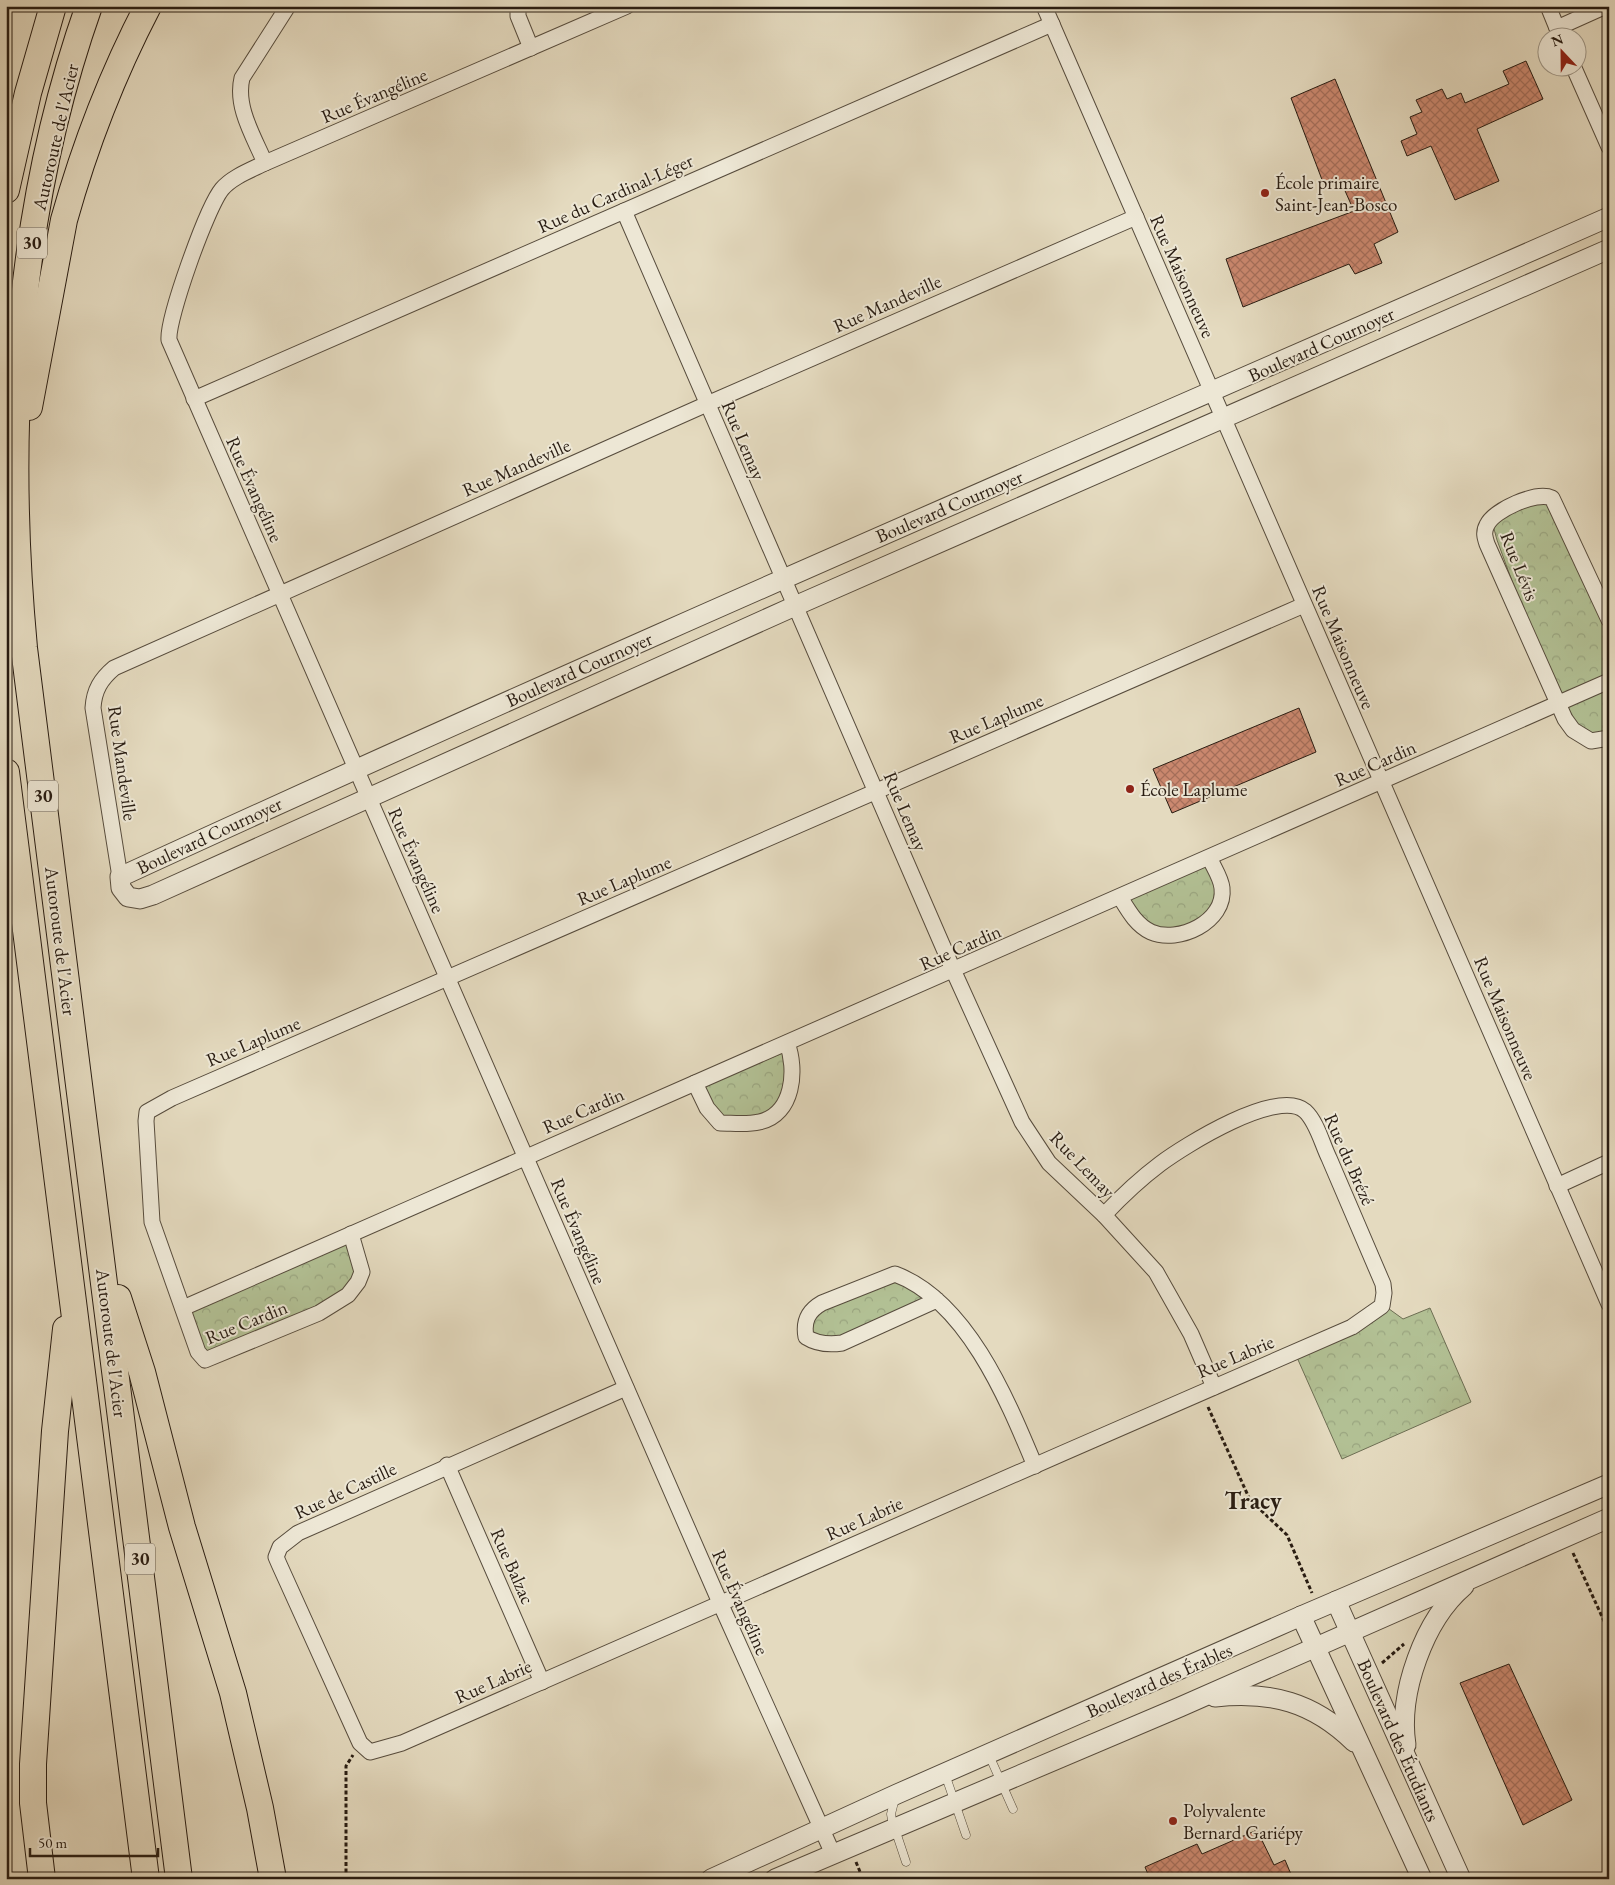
<svg xmlns="http://www.w3.org/2000/svg" width="1615" height="1885" font-family="'EB Garamond',serif">
<style>
.forest{fill:url(#forest-crowns);stroke:#6d6e53}
.building{fill:url(#building-cross-hatch);stroke:#281c12}
.lines{fill:none;stroke-linecap:round;stroke-linejoin:round}
.service-casing{stroke:#574c3d;stroke-width:9}
.minor-casing{stroke:#574c3d;stroke-width:17}
.tertiary-casing{stroke:#574c3d;stroke-width:21}
.motorway-casing{stroke:#281c12;stroke-width:28}
.path{stroke:#281c12;stroke-width:3;stroke-dasharray:4 2.5;stroke-linecap:butt}
.service{stroke:#ede7d5;stroke-width:8}
.minor{stroke:#ede7d5;stroke-width:15}
.tertiary{stroke:#ede7d5;stroke-width:19}
.motorway{stroke:#e4dabf;stroke-width:26}
.poi-dot{fill:#8f2418;stroke:#ede7d5;stroke-width:2}
.labels{text-anchor:middle;stroke-width:4;stroke-linejoin:round;paint-order:stroke}
.shield{fill:#ede7d5;stroke:#63594c;stroke-width:1}
.shield-label{font-size:18px;font-weight:bold;fill:#281c12}
.street-label{font-size:19px;fill:#281c12;stroke:#ede7d5}
.poi-label{font-size:19px;fill:#281c12;stroke:#ede7d5;text-anchor:start}
.district-label{font-size:24px;font-weight:bold;fill:#281c12;stroke:#ede7d5}
</style>
<defs>
<pattern id="forest-crowns" width="20" height="18" patternUnits="userSpaceOnUse" patternTransform="scale(1.25)"><rect width="20" height="18" fill="#b2c094"/><path d="M2 6a3 3 0 1 1 6 0M12 15a3 3 0 1 1 6 0" fill="none" stroke="#99a47f"/></pattern>
<pattern id="building-cross-hatch" width="8" height="8" patternUnits="userSpaceOnUse" patternTransform="scale(1.25)"><rect width="8" height="8" fill="#cc8970"/><path d="M0 0l8 8M0 8l8-8" fill="none" stroke="#a66f5b"/></pattern>
</defs>
<rect width="100%" height="100%" fill="#e4dabf"/>
<filter id="stains"><feTurbulence type="fractalNoise" baseFrequency=".004" numOctaves="4"/><feColorMatrix values="0 0 0 0 .2 0 0 0 0 .09 0 0 0 0 .02 0 0 0 .5 -.17"/></filter>
<radialGradient id="worn" r=".72"><stop offset=".6" stop-color="#630" stop-opacity="0"/><stop offset="1" stop-color="#630" stop-opacity=".3"/></radialGradient>
<g class="forest">
<path d="M 1547,498 L 1609,625 L 1609,737 L 1592,739 L 1557,704 L 1497,540 L 1494,529 L 1496,521 L 1521,505 Z"/>
<path d="M 1208,863 L 1219,900 C 1212,907 1204,922 1196,926 C 1164,943 1143,925 1123,902 Z"/>
<path d="M 790,1050 L 793,1062 L 772,1117 L 722,1119 L 700,1087 Z"/>
<path d="M 351,1236 L 357,1249 L 353,1289 L 205,1359 L 184,1309 Z"/>
<path d="M 895,1277 L 932,1299 L 841,1341 L 808,1335 L 814,1311 Z"/>
<path d="M 1385,1306 L 1403,1319 L 1430,1308 L 1471,1402 L 1342,1459 L 1295,1353 Z"/>
</g>
<g class="building">
<path d="M 1526,61 L 1543,99 L 1477,129 L 1499,181 L 1455,200 L 1431,146 L 1407,156 L 1401,141 L 1417,134 L 1410,117 L 1422,112 L 1416,100 L 1442,89 L 1447,99 L 1461,93 L 1465,103 L 1509,84 L 1503,71 Z"/>
<path d="M 1335,79 L 1398,232 L 1374,244 L 1382,263 L 1355,274 L 1349,264 L 1243,307 L 1226,259 L 1354,211 L 1342,184 L 1337,187 L 1335,180 L 1324,185 L 1291,98 Z"/>
<path d="M 1299,708 L 1316,752 L 1172,813 L 1153,769 Z"/>
<path d="M 1509,1664 L 1572,1800 L 1523,1825 L 1460,1683 Z"/>
<path d="M 1257,1830 L 1274,1865 L 1285,1860 L 1293,1879 L 1150,1879 L 1145,1867 L 1197,1844 L 1202,1854 Z"/>
</g>
<g class="lines">
<g class="service-casing">
<g id="service">
<path d="M 989,1755 L 1013,1809"/>
<path d="M 945,1774 L 966,1835"/>
<path d="M 895,1798 L 891,1814 L 892,1820 L 906,1862"/>
</g>
</g>
<g class="minor-casing">
<g id="minor">
<path d="M 518,6 L 518,16 L 531,48"/>
<path d="M 627,6 L 265,163 C 251,170 232,177 222,189 C 207,207 167,319 169,340 L 721,1605 L 833,1854"/>
<path d="M 1044,6 L 1609,1304"/>
<path d="M 1548,6 L 1561,38"/>
<path d="M 1557,28 L 1606,6"/>
<path d="M 1574,68 L 1609,147"/>
<path d="M 265,163 C 254,137 235,107 242,78 L 288,6"/>
<path d="M 624,211 L 954,972 L 1022,1122 L 1049,1163 L 1104,1215 L 1156,1272 L 1191,1334 L 1214,1387"/>
<path d="M 194,399 L 1052,24"/>
<path d="M 1609,620 L 1552,498 C 1536,491 1494,510 1487,525 C 1483,532 1485,538 1487,544 L 1565,719 L 1573,730 L 1591,741 L 1609,738"/>
<path d="M 120,877 L 93,708 C 94,690 101,679 114,668 L 707,404 L 1136,217"/>
<path d="M 1120,897 C 1128,910 1136,925 1151,932 C 1178,944 1226,922 1222,888 C 1221,878 1214,868 1210,859"/>
<path d="M 695,1083 L 707,1108 L 720,1123 C 732,1123 747,1125 759,1122 C 794,1115 797,1069 787,1043"/>
<path d="M 1557,1186 L 1609,1162"/>
<path d="M 351,1234 L 362,1272 L 358,1282 L 348,1295 L 319,1313 L 205,1360 L 198,1352 L 152,1222 L 146,1121 L 147,1112 L 172,1098 L 1304,605"/>
<path d="M 937,1300 L 842,1343 C 829,1345 817,1344 806,1337 C 803,1321 808,1311 822,1303 L 895,1274 C 967,1301 1007,1399 1035,1466"/>
<path d="M 183,1308 C 658,1099 1134,893 1609,681"/>
<path d="M 626,1388 L 298,1533 L 280,1547 L 276,1557 L 279,1564 L 360,1743 L 370,1752 L 402,1743 C 718,1604 1035,1465 1352,1327 L 1382,1306 L 1384,1293 L 1383,1284 C 1365,1242 1347,1200 1329,1158 C 1322,1144 1317,1122 1305,1111 C 1278,1087 1184,1146 1160,1164 C 1140,1179 1121,1197 1104,1215"/>
<path d="M 447,1465 L 542,1682"/>
</g>
</g>
<g class="tertiary-casing">
<g id="tertiary">
<path d="M 1609,217 C 1112,436 613,650 120,877 L 121,888 L 128,897 L 140,899 L 153,895 L 795,606 L 1609,249"/>
<path d="M 1336,1601 L 1461,1879"/>
<path d="M 1301,1616 L 1422,1879"/>
<path d="M 1215,1697 C 1271,1691 1313,1702 1354,1742"/>
<path d="M 1406,1745 C 1398,1693 1424,1620 1464,1586"/>
<path d="M 711,1879 L 897,1794 L 1301,1616 L 1609,1484"/>
<path d="M 775,1879 L 1180,1707 L 1609,1518"/>
</g>
</g>
<g class="motorway-casing">
<g id="motorway">
<path d="M 89,6 C 16,212 4,433 24,648 L 179,1879"/>
<path d="M 6,190 L 28,93 L 53,6"/>
<path d="M 29,407 L 64,220 C 85,145 112,75 148,6"/>
<path d="M 6,772 L 146,1879"/>
<path d="M 118,1298 L 142,1372 L 182,1527 L 233,1693 L 260,1808 L 273,1879"/>
<path d="M 42,1879 L 33,1803 L 33,1764 L 55,1431 L 66,1329"/>
</g>
</g>
<g class="path">
<path d="M 1208,1407 L 1250,1500 L 1287,1535 L 1312,1593"/>
<path d="M 1573,1553 L 1609,1632"/>
<path d="M 1382,1663 L 1404,1644"/>
<path d="M 856,1862 L 863,1879"/>
<path d="M 346,1879 L 346,1766 L 353,1755"/>
</g>
<use href="#service" class="service"/>
<use href="#minor" class="minor"/>
<use href="#tertiary" class="tertiary"/>
<use href="#motorway" class="motorway"/>
</g>
<g class="poi-dot">
<circle cx="1265" cy="193" r="5"/>
<circle cx="1130" cy="789" r="5"/>
<circle cx="1173" cy="1821" r="5"/>
</g>
<g class="labels">
<g class="shield">
<rect x="17" y="227.5" width="30" height="31" rx="4"/>
<rect x="28" y="780.5" width="30" height="31" rx="4"/>
<rect x="125" y="1543.5" width="30" height="31" rx="4"/>
</g>
<g class="shield-label">
<text x="32" y="249">30</text>
<text x="43" y="802">30</text>
<text x="140" y="1565">30</text>
</g>
<g class="street-label">
<text transform="translate(374 95) rotate(-23)" y="7">Rue Évangéline</text>
<text transform="translate(55 137) rotate(-77)" y="7">Autoroute de l'Acier</text>
<text transform="translate(615 193) rotate(-24)" y="7">Rue du Cardinal-Léger</text>
<text transform="translate(1183 276) rotate(66)" y="7">Rue Maisonneuve</text>
<text transform="translate(887 303) rotate(-24)" y="7">Rue Mandeville</text>
<text transform="translate(1321 344) rotate(-24)" y="7">Boulevard Cournoyer</text>
<text transform="translate(744 440) rotate(67)" y="7">Rue Lemay</text>
<text transform="translate(516 467) rotate(-24)" y="7">Rue Mandeville</text>
<text transform="translate(255 489) rotate(66)" y="7">Rue Évangéline</text>
<text transform="translate(949 506) rotate(-23)" y="7">Boulevard Cournoyer</text>
<text transform="translate(1520 566) rotate(68)" y="7">Rue Lévis</text>
<text transform="translate(1344 647) rotate(67)" y="7">Rue Maisonneuve</text>
<text transform="translate(579 669) rotate(-24)" y="7">Boulevard Cournoyer</text>
<text transform="translate(996 718) rotate(-23)" y="7">Rue Laplume</text>
<text transform="translate(123 763) rotate(82)" y="7">Rue Mandeville</text>
<text transform="translate(1375 763) rotate(-24)" y="7">Rue Cardin</text>
<text transform="translate(906 811) rotate(67)" y="7">Rue Lemay</text>
<text transform="translate(209 835) rotate(-25)" y="7">Boulevard Cournoyer</text>
<text transform="translate(417 860) rotate(66)" y="7">Rue Évangéline</text>
<text transform="translate(624 880) rotate(-23)" y="7">Rue Laplume</text>
<text transform="translate(61 941) rotate(83)" y="7">Autoroute de l'Acier</text>
<text transform="translate(960 947) rotate(-24)" y="7">Rue Cardin</text>
<text transform="translate(1506 1018) rotate(67)" y="7">Rue Maisonneuve</text>
<text transform="translate(253 1041) rotate(-23)" y="7">Rue Laplume</text>
<text transform="translate(583 1110) rotate(-24)" y="7">Rue Cardin</text>
<text transform="translate(1350 1159) rotate(66)" y="7">Rue du Brézé</text>
<text transform="translate(1083 1164) rotate(46)" y="7">Rue Lemay</text>
<text transform="translate(579 1231) rotate(67)" y="7">Rue Évangéline</text>
<text transform="translate(246 1322) rotate(-22)" y="7">Rue Cardin</text>
<text transform="translate(112 1343) rotate(83)" y="7">Autoroute de l'Acier</text>
<text transform="translate(1235 1356) rotate(-23)" y="7">Rue Labrie</text>
<text transform="translate(345 1490) rotate(-25)" y="7">Rue de Castille</text>
<text transform="translate(864 1518) rotate(-24)" y="7">Rue Labrie</text>
<text transform="translate(513 1566) rotate(66)" y="7">Rue Balzac</text>
<text transform="translate(741 1602) rotate(66)" y="7">Rue Évangéline</text>
<text transform="translate(1159 1680) rotate(-24)" y="7">Boulevard des Érables</text>
<text transform="translate(493 1681) rotate(-24)" y="7">Rue Labrie</text>
<text transform="translate(1399 1740) rotate(66)" y="7">Boulevard des Étudiants</text>
</g>
<g class="poi-label">
<text x="1275" y="189">École primaire<tspan x="1275" dy="22">Saint-Jean-Bosco</tspan></text>
<text x="1140" y="796">École Laplume</text>
<text x="1183" y="1817">Polyvalente<tspan x="1183" dy="22">Bernard Gariépy</tspan></text>
</g>
<g class="district-label">
<text x="1253" y="1509">Tracy</text>
</g>
</g>
<rect width="1615" height="1885" fill="none" stroke="#e4dabf" stroke-width="25"/>
<rect x="8" y="8" width="1600" height="1870" fill="none" stroke="#281c12" stroke-width="2.5"/>
<rect x="12" y="12" width="1590" height="1860" fill="none" stroke="#281c12"/>
<g transform="translate(1562 52) rotate(338)"><circle r="24" fill="#ede7d5" stroke="#9e9687"/>
<path d="M0-4L9 19L0 12L-9 19Z" fill="#8f2418"/>
<text y="-8" font-size="14" font-weight="bold" text-anchor="middle" fill="#281c12">N</text>
</g>
<path d="M30 1848v8h128v-8" fill="none" stroke="#281c12" stroke-width="2.5"/>
<text x="38" y="1848" font-size="15" fill="#281c12" stroke="#ede7d5" stroke-width="4" paint-order="stroke">50 m</text>
<rect width="100%" height="100%" filter="url(#stains)"/>
<rect width="100%" height="100%" fill="url(#worn)"/>
</svg>
